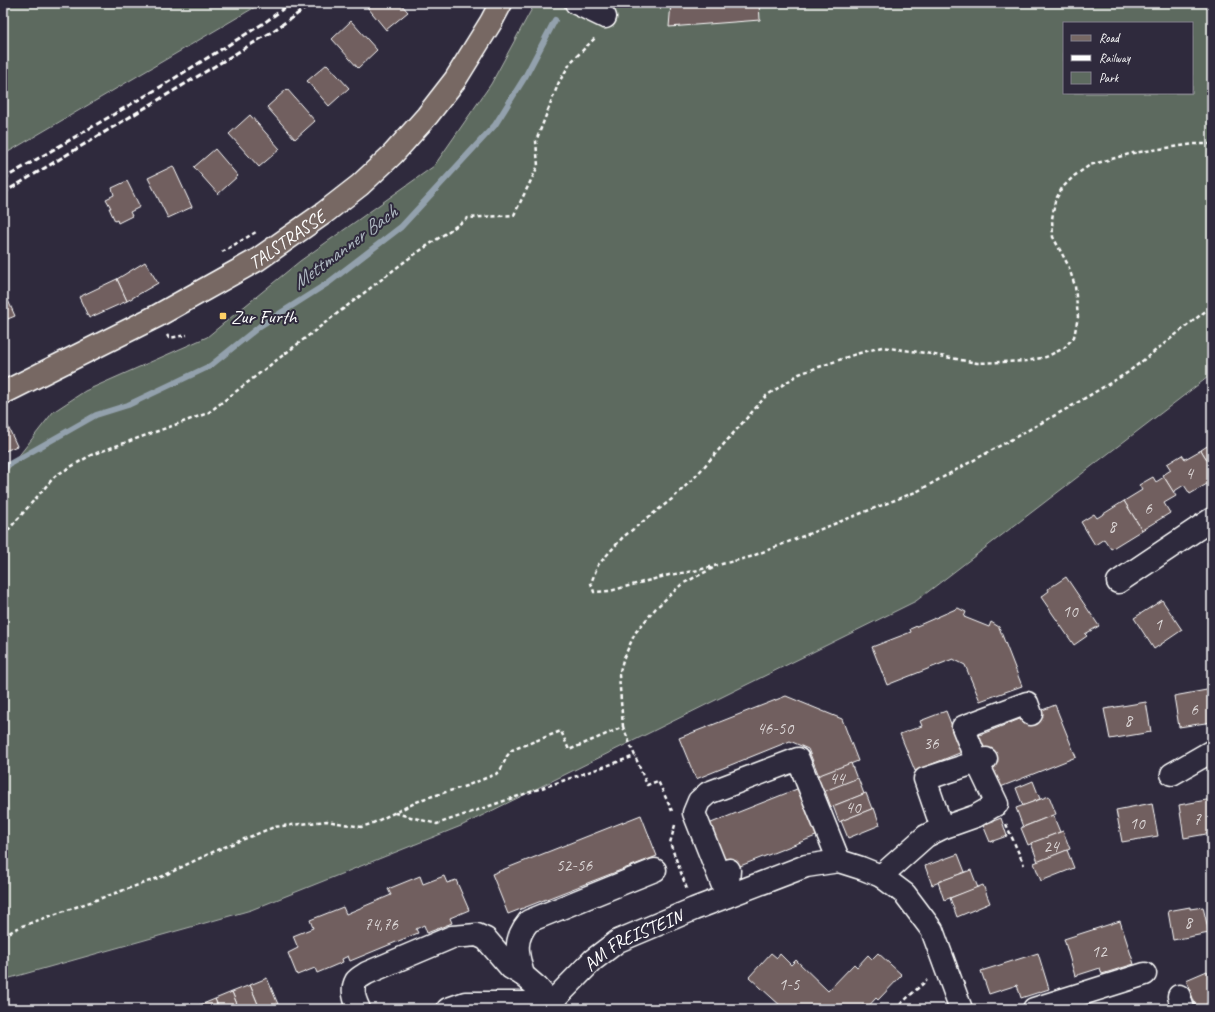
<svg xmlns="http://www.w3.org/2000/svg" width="1215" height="1012" font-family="Caveat,sans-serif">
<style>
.green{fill:#5d6a5f;stroke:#aeb4af;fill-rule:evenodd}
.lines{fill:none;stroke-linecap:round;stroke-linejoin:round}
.stream{stroke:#93a1ad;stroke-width:6}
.building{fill:#715e5e;stroke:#fff}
.minor-casing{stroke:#fff;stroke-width:25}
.major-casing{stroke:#fff;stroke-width:25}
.path{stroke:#fff;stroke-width:2.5;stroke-dasharray:4 3;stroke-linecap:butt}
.minor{stroke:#2f2a3d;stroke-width:22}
.major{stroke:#776864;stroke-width:22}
.rail{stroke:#fff;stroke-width:3;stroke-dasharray:6 3;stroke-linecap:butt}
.poi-dot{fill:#ffd166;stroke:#2f2a3d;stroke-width:1.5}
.labels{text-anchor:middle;stroke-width:4;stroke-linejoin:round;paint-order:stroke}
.number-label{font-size:17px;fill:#dcd7d7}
.street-label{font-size:19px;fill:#fff;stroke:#2f2a3d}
.poi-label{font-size:19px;fill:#fff;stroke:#2f2a3d;text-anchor:start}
.water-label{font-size:20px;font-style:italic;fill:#aeb8c1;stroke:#2f2a3d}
</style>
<rect width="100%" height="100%" fill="#2f2a3d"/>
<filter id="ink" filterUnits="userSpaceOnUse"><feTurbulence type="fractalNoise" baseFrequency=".025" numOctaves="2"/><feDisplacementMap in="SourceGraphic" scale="8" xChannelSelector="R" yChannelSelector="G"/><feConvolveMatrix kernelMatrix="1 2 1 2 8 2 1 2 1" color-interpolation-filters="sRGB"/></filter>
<g filter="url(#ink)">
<g class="green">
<path d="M 3,3 L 262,3 L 3,155 Z"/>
<path d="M 535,3 L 1212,3 L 1212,374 L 916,601 L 461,826 L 251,910 L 3,980 L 3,476 L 53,412 L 85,391 L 207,337 L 300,261 L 434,166 L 491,84 ZM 1064,23 L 1192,23 L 1192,93 L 1064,93 Z"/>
</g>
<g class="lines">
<path class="stream" d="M 3,473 L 6,466 L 96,415 L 128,405 L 210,366 L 260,326 L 328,283 L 401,227 L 495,125 L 525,77 L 555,20"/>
</g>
<g class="building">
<path d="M 364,3 L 400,3 L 408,12 L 386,30 Z"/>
<path d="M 671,3 L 759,3 L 760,20 L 669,27 Z"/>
<path d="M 351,21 L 377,50 L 358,68 L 332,39 Z"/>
<path d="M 327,64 L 349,88 L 329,106 L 307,81 Z"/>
<path d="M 287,89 L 315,121 L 295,139 L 267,107 Z"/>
<path d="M 250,115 L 280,149 L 259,167 L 229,134 Z"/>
<path d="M 215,149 L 238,176 L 218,194 L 194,167 Z"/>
<path d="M 173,166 L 192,207 L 168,218 L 148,178 Z"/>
<path d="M 127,181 L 140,207 L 130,212 L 132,216 L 118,223 L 117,220 L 115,221 L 109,208 L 111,208 L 106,199 L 114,195 L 112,188 Z"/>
<path d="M 145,262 L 158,283 L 127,301 L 117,279 Z"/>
<path d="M 117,279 L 127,301 L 89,318 L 79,297 Z"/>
<path d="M 3,289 L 15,316 L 3,321 Z"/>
<path d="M 3,416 L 17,446 L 3,452 Z"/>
<path d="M 1212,443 L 1212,468 L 1201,450 Z"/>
<path d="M 1201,450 L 1212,468 L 1212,481 L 1190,494 L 1184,485 L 1173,492 L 1163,475 L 1171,470 L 1167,464 L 1182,455 L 1185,459 Z"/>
<path d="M 1153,477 L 1156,482 L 1164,477 L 1176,496 L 1164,503 L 1170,513 L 1142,530 L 1124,501 L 1142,490 L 1139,485 Z"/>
<path d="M 1124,501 L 1142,530 L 1111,549 L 1104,539 L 1095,545 L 1081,522 L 1094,514 L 1097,518 Z"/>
<path d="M 1066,577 L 1099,626 L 1085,634 L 1087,636 L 1074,645 L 1041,597 L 1049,591 L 1048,589 Z"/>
<path d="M 1162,600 L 1182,630 L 1154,649 L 1134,618 Z"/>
<path d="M 958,608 L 966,612 L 964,617 L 989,627 L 991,622 L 999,627 L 1022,686 L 980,701 L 965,665 L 953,659 L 887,685 L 872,647 L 911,632 L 910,629 Z"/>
<path d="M 1212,689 L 1212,722 L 1179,727 L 1174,696 Z"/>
<path d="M 786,696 L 842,719 L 858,761 L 819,776 L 808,749 L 790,741 L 696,779 L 679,738 Z"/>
<path d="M 1146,702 L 1151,732 L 1110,739 L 1104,709 Z"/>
<path d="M 1055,705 L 1076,757 L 998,788 L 977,736 Z"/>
<path d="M 946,711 L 962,752 L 915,771 L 900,734 L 922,726 L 920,721 Z"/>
<path d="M 851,763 L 857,779 L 824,792 L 817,776 Z"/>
<path d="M 858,778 L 864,794 L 831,807 L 825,791 Z"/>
<path d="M 1033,781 L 1040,799 L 1023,806 L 1016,788 Z"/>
<path d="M 802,787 L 821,834 L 725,872 L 706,825 Z"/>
<path d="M 866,793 L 872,809 L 839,822 L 833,806 Z"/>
<path d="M 1049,796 L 1056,814 L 1023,827 L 1016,808 Z"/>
<path d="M 1212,799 L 1212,833 L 1184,838 L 1179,805 Z"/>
<path d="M 1152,803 L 1158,836 L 1122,842 L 1116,810 Z"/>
<path d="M 874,808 L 880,825 L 848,838 L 841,821 Z"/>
<path d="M 641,815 L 657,856 L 508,914 L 492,874 Z"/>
<path d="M 1053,815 L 1060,832 L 1028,845 L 1021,828 Z"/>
<path d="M 1001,818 L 1007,836 L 990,842 L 983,825 Z"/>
<path d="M 1063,831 L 1070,849 L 1038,862 L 1031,843 Z"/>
<path d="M 1067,850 L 1074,868 L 1041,881 L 1034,863 Z"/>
<path d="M 958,854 L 965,872 L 932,885 L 925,866 Z"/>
<path d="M 971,870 L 978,888 L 944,900 L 938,882 Z"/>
<path d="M 420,876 L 423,884 L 444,876 L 447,883 L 456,880 L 469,910 L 450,918 L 452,923 L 427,933 L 424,925 L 416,929 L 418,933 L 350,961 L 348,956 L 342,959 L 343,962 L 317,973 L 315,968 L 297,975 L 288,953 L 298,948 L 293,936 L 313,928 L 310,920 L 343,907 L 346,914 L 391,895 L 388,889 Z"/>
<path d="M 983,885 L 990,903 L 957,917 L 950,898 Z"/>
<path d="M 1190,907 L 1190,909 L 1203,907 L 1209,933 L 1173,940 L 1168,911 Z"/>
<path d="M 1120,921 L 1134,964 L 1102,974 L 1100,968 L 1075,976 L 1064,939 Z"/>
<path d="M 771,953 L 777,958 L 780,954 L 791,965 L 796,960 L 828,991 L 854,964 L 857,967 L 868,955 L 872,959 L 878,953 L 902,975 L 878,1000 L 876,998 L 866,1009 L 863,1005 L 860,1009 L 782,1009 L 782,1007 L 749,977 Z"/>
<path d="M 1038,953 L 1049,989 L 1021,998 L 1017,985 L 989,994 L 981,971 Z"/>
<path d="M 1207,971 L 1212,983 L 1212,1009 L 1197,1009 L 1186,980 Z"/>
<path d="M 267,978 L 280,1009 L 260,1009 L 250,985 Z"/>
<path d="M 250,985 L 260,1009 L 239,1009 L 232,992 Z"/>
<path d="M 232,992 L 239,1009 L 219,1009 L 215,999 Z"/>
<path d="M 215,999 L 219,1009 L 199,1009 L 198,1006 Z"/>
</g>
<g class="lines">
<g class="minor-casing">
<g id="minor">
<path d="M 576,3 L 605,17"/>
<path d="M 1118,582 L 1212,519"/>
<path d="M 986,759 L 977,762 L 963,727 L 1027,703 L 1031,714"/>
<path d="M 1172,774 L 1212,751"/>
<path d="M 729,870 L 727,896 L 694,813 L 699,801 L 708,793 L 798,759 L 839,861"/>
<path d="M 881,876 L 926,836 L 942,828 L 976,816 L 997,804 L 977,762 L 925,779 L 942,828"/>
<path d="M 523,975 C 517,953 513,940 529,921 L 655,870"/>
<path d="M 1179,996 L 1183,1009"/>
<path d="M 359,1009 C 355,1001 351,990 356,981 C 358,978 364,975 367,973 L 452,937 L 477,935 L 486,939 L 511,968 L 523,975 L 537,987 L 551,1003 L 553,1009"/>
<path id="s1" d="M 448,1009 L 465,1003 L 551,1003 L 593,960 L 618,941 L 694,909 L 806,866 L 839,861 L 861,868 L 881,876 L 905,894 L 932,930 L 961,1009"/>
<path d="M 1034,1009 L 1145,974"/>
</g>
</g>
<g class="major-casing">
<g id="major">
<path id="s2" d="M 3,393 L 157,316 L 257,260 L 324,213 L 360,185 L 393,154 L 427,116 L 455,80 L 491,22 L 501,3"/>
</g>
</g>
<g class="path">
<path d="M 1212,144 L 1194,144 L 1133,153 L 1090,165 L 1074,176 L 1062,188 L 1055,201 L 1052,219 L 1053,237 L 1068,265 L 1075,286 L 1078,317 L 1074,337 L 1064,348 L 1046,357 L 1027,361 L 977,363 L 925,353 L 882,347 L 856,354 L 799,374 L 766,396 L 695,477 L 672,499 L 623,537 L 598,565 L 591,583 L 594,592 L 610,591 L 669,575 L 694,571 L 750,557 L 918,491 L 1070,407 L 1127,373 L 1212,306"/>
<path d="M 222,252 L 256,232"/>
<path d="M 167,335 L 169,338 L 187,335"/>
<path d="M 3,536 L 55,476 L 91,455 L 208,413 L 408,259 L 468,218 L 514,215 L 538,166 L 536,141 L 559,82 L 571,62 L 596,37"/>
<path d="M 623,727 L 619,675 L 623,660 L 635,633 L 656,608 L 682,584 L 713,568"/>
<path d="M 395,813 L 437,824 L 635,756"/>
<path d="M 1006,824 L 1024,865"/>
<path d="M 675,825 L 670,843 L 687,889"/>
<path d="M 3,936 L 22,926 L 161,877 L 217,850 L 274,827 L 327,821 L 361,827 L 371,824 L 423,799 L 466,786 L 496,774 L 501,769 L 507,756 L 512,750 L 561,731 L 569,750 L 623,727 L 647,785 L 658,781 L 672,811"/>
<path d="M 895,1009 L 927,980"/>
</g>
<use href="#minor" class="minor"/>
<use href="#major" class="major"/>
<g class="rail">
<path d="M 3,179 L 157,89 L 264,23 L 291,3"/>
<path d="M 3,193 L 270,33 L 313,3"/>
</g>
</g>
</g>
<rect class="poi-dot" x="219" y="312" width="8" height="8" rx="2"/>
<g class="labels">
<g class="number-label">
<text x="1189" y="479">4</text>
<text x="1148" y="514">6</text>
<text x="1112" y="532">8</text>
<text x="1070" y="617">10</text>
<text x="1158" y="630">1</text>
<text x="1194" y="715">6</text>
<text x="1128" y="726">8</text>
<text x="775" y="734">46-50</text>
<text x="931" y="749">36</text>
<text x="837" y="784">44</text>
<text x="853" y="813">40</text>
<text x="1197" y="825">7</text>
<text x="1137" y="829">10</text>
<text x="1051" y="852">24</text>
<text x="574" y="871">52-56</text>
<text x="1188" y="928">8</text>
<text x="381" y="930">74,76</text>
<text x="1099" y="957">12</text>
<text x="789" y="990">1-5</text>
</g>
<g class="street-label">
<text dy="7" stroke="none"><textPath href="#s2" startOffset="323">TALSTRASSE</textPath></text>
<text dy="7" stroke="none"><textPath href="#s1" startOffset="209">AM FREISTEIN</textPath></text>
</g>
<g class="poi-label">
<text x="231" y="323">Zur Furth</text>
</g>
<g class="water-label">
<text transform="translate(344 247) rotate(-37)" y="7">Mettmanner Bach</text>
</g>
</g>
<rect width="1215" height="1012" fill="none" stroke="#2f2a3d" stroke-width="16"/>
<rect x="8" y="8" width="1199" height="996" fill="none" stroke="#fff" stroke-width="1.5" filter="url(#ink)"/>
<rect x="1063" y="22" width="130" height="72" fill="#2f2a3d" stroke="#827f8b"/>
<rect x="1071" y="35" width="20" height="6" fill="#776864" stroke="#827f8b"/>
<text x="1099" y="42" font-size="12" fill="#ffffff">Road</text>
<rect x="1071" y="55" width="20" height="6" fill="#ffffff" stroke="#827f8b"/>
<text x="1099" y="62" font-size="12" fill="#ffffff">Railway</text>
<rect x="1071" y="72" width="20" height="12" fill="#5d6a5f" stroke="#827f8b"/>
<text x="1099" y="82" font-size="12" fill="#ffffff">Park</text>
</svg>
